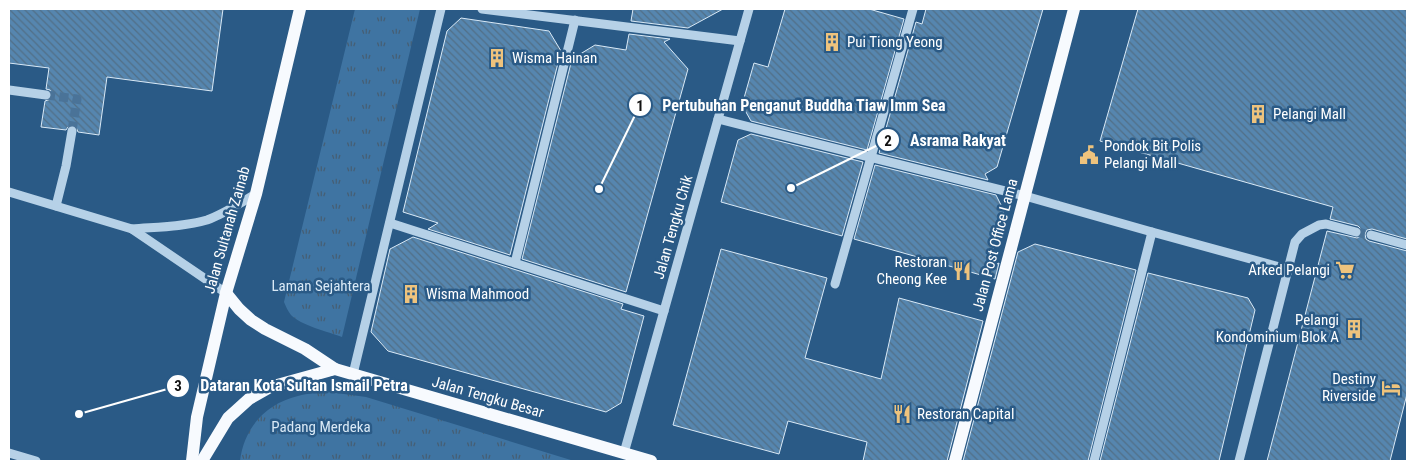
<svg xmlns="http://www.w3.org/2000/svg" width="1416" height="470" font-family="'Roboto Condensed',sans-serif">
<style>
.park{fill:url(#park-tufts)}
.building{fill:url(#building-back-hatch);stroke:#d9e9f6}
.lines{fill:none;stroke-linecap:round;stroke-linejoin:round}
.minor-tunnel{stroke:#4a7398;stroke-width:9;stroke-dasharray:9 4.5;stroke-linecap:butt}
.minor{stroke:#b6d1e7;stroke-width:9}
.major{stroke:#f7fafe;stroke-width:12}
.labels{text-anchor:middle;stroke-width:5;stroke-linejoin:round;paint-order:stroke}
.poi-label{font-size:15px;fill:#fff;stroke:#2a5a86;text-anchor:start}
.street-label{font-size:15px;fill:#fff;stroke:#2a5a86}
.park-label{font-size:15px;fill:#d9e9f6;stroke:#2a5a86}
.leader{fill:none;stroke:#fff;stroke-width:2}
.callout-dot{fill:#fff;stroke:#2a5a86;stroke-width:2}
.mark-label{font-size:15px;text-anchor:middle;font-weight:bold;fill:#111}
.callout-label{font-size:16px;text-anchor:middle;font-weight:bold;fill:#fff;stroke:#2a5a86;stroke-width:5;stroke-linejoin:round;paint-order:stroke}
</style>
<defs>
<pattern id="park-tufts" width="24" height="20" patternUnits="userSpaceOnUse" patternTransform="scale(1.25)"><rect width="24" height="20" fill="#3f74a2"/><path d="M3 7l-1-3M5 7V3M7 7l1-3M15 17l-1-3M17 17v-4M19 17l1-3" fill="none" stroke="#465e73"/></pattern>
<pattern id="building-back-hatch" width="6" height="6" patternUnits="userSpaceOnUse" patternTransform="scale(1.25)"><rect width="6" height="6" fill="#5686af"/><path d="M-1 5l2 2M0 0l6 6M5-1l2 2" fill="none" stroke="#526f87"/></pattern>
</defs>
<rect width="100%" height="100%" fill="#2a5a86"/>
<g class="park">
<path d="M 355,9 L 420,9 L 342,337 C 329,332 300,325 291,315 C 288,311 286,307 284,302 Z"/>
<path d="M 329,392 L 366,397 L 574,461 L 240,461 C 244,428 265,404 298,396 C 308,393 319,393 329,392 Z"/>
</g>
<g class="building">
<path d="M 9,9 L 223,9 L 212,91 L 107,77 L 99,135 L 78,132 L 76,127 L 73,125 L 68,127 L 66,130 L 41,127 L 45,101 L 51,99 L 52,95 L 50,90 L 46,89 L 49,68 L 9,63 Z"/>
<path d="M 633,9 L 723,9 L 688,28 L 631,21 Z"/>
<path d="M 785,9 L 869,9 L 904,19 L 867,150 L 751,121 L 742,105 L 754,63 L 768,67 Z"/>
<path d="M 926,9 L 1043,9 L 997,167 L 985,174 L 988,180 L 879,153 L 916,22 L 922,24 Z"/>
<path d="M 1138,9 L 1407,9 L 1407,239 L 1372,229 L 1367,230 L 1365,234 L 1366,239 L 1369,241 L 1407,251 L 1407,394 L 1390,461 L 1267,461 L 1327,231 L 1357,238 L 1361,236 L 1362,230 L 1358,226 L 1330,219 L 1333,207 L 1100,141 Z"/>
<path d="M 461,18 L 549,31 L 561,51 L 510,255 L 428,229 L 438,223 L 403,212 L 447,31 Z"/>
<path d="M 629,34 L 670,39 L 664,42 L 688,69 L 626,292 L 522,259 L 572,59 L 595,45 L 626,50 Z"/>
<path d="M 751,134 L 863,162 L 842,236 L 721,202 L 738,140 Z"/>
<path d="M 875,165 L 996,195 L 1004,211 L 987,269 L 999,263 L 995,279 L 854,239 Z"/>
<path d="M 413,237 L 623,304 L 621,309 L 644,316 L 621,403 L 606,412 L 388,351 L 371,332 L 390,249 Z"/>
<path d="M 1035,244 L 1136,270 L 1088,461 L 963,461 L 1018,252 Z"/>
<path d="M 721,249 L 827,278 L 805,358 L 881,379 L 899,298 L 983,321 L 947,461 L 863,461 L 867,442 L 788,421 L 779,454 L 673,425 Z"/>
<path d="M 1148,273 L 1248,298 L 1255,310 L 1219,461 L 1100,461 Z"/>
</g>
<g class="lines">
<g class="minor-tunnel">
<path d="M 46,95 L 77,99 L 72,131"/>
<path d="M 1356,232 L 1371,235"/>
</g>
<g class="minor">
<path d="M 482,9 L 740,41"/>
<path d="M 9,90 L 46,95"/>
<path d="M 718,119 L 1025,196 L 1152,232 L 1287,269"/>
<path d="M 9,192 L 132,229 L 226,293"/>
<path d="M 56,206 L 66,166 L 72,131"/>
<path d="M 390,223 L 664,311"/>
<path d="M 132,229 C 156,227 183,227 207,220 C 224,214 240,203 256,194"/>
<path d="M 1371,235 L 1407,245"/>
<path d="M 515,263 L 575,20"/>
<path d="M 835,284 L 913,9"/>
<path d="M 353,374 L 441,9"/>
<path d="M 9,453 L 36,461"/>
<path d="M 624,453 L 749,9"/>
<path d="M 1094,461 L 1152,232"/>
<path d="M 1239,461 L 1295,242 L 1302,234 L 1319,225 L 1326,224 L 1356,232"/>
</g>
<g class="major">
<path d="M 226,293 L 239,309 L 251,320 L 265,329 L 305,349 L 335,369"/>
<path d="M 192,461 L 197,417 L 226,293 L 256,194 L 300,9"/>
<path d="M 202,461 L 228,418 L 249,399 L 270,387 L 335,369 L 651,461"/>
<path d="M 955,461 L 1074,9"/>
</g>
</g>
<defs>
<g id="building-bare" transform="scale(1.5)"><path d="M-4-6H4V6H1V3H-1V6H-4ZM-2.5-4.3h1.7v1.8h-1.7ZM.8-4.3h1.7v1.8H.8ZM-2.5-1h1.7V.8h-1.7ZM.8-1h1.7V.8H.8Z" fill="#eec37d" stroke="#2a5a86" stroke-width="2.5" paint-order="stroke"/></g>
<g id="civic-bare" transform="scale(1.5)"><path d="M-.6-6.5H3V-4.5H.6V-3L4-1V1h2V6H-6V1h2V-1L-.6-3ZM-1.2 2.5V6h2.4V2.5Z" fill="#eec37d" stroke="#2a5a86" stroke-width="2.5" paint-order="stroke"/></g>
<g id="supermarket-bare" transform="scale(1.5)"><path d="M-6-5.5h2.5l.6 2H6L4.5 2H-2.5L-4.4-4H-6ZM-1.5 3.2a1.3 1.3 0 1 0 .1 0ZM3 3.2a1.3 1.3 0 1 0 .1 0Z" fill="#eec37d" stroke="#2a5a86" stroke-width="2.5" paint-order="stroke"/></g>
<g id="restaurant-bare" transform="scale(1.5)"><path d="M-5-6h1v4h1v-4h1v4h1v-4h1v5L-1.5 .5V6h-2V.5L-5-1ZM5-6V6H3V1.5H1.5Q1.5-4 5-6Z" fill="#eec37d" stroke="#2a5a86" stroke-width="2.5" paint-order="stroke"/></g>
<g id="hotel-bare" transform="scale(1.5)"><path d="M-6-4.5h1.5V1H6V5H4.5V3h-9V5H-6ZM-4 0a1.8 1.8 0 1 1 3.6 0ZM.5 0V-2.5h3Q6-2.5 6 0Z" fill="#eec37d" stroke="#2a5a86" stroke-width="2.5" paint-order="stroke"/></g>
</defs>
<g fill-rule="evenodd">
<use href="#building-bare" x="832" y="42"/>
<use href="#building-bare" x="497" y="58"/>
<use href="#building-bare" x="1258" y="114"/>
<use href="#civic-bare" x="1089" y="155"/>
<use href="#supermarket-bare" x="1345" y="270"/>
<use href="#restaurant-bare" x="962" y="271"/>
<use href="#building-bare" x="411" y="294"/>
<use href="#building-bare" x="1354" y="329"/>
<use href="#hotel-bare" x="1391" y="388"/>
<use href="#restaurant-bare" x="902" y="414"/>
</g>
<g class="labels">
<g class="poi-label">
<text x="847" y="47">Pui Tiong Yeong</text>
<text x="512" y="63">Wisma Hainan</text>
<text x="1273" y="119">Pelangi Mall</text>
<text x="1104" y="151">Pondok Bit Polis<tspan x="1104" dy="17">Pelangi Mall</tspan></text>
<text x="947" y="267" text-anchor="end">Restoran<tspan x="947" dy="17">Cheong Kee</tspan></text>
<text x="1330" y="275" text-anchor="end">Arked Pelangi</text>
<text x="426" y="299">Wisma Mahmood</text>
<text x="1339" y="325" text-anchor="end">Pelangi<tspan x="1339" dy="17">Kondominium Blok A</tspan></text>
<text x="1376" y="384" text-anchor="end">Destiny<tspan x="1376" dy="17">Riverside</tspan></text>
<text x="917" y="419">Restoran Capital</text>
</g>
<g class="street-label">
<text transform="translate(673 227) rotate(-74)" y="5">Jalan Tengku Chik</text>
<text transform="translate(227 230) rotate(-74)" y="5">Jalan Sultanah Zainab</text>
<text transform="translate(995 245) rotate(-75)" y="5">Jalan Post Office Lama</text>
<text transform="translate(488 397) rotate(16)" y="5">Jalan Tengku Besar</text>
</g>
<g class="park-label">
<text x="321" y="291">Laman Sejahtera</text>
<text x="321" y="432">Padang Merdeka</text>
</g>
</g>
<path class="leader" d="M599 189L640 105M791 188L888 140M79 414L178 386"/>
<g class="callout-dot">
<circle cx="599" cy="189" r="5"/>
<circle cx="791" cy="188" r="5"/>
<circle cx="79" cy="414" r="5"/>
<circle cx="640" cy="105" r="12"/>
<circle cx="888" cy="140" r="12"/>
<circle cx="178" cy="386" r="12"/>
</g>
<g class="mark-label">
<text x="640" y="111">1</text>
<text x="888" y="146">2</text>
<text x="178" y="391">3</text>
</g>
<g class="callout-label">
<text x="804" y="111">Pertubuhan Penganut Buddha Tiaw Imm Sea</text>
<text x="958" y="146">Asrama Rakyat</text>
<text x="304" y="391">Dataran Kota Sultan Ismail Petra</text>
</g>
<rect width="1416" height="470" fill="none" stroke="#ffffff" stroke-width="20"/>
</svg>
